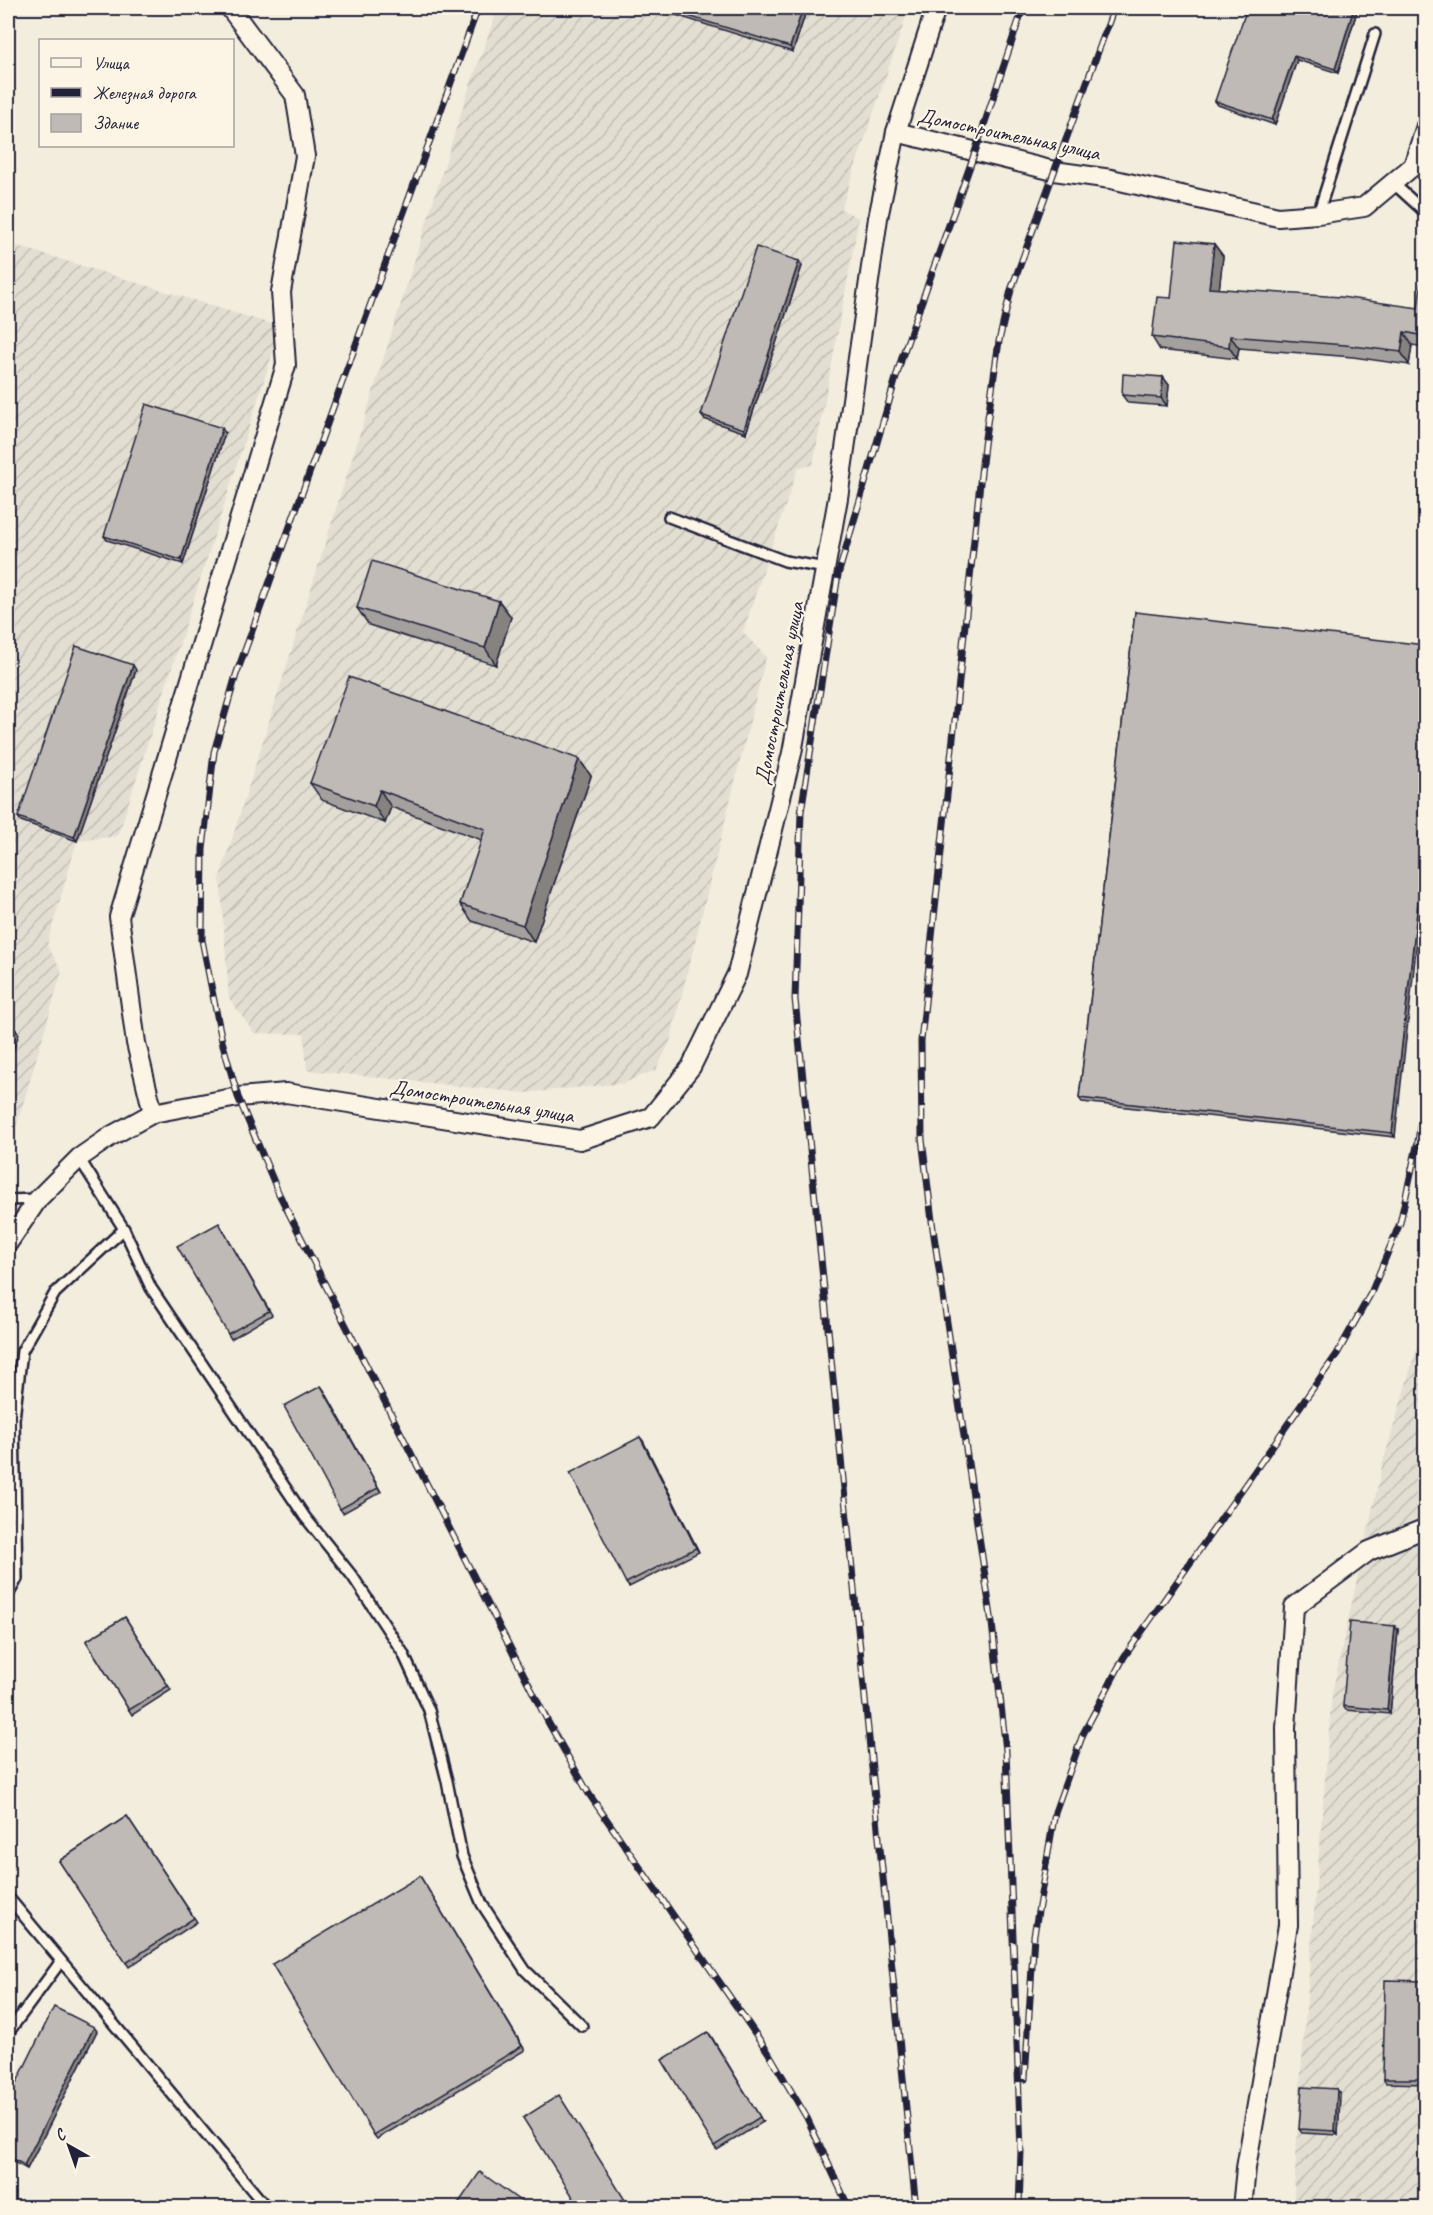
<svg xmlns="http://www.w3.org/2000/svg" width="1433" height="2215" font-family="Caveat,sans-serif">
<style>
.industrial{fill:url(#industrial-furrows)}
.lines{fill:none;stroke-linecap:round;stroke-linejoin:round}
.lane-casing{stroke:#22223b;stroke-width:14}
.street-casing{stroke:#22223b;stroke-width:22}
.lane{stroke:#fcf5e5;stroke-width:9}
.street{stroke:#fcf5e5;stroke-width:18}
.rail-casing{stroke:#22223b;stroke-width:7}
.rail{stroke:#fcf5e5;stroke-width:4.5;stroke-dasharray:14;stroke-linecap:butt}
.wall{fill:#a4a09d;stroke:#22223b;stroke-width:1.5}
.shaded-wall{fill:#86827f;stroke:#22223b;stroke-width:1.5}
.building{fill:#bfbab6;stroke:#22223b;stroke-width:1.5}
.labels{text-anchor:middle;stroke-width:4.5;stroke-linejoin:round;paint-order:stroke}
.street-label{font-size:21px;fill:#22223b;stroke:#fcf5e5}
</style>
<defs>
<pattern id="industrial-furrows" width="10" height="10" patternUnits="userSpaceOnUse" patternTransform="scale(1.5)"><rect width="10" height="10" fill="#e3ded2"/><path d="M-1 1l2-2M0 10L10 0M9 11l2-2" fill="none" stroke="#c2beb5"/></pattern>
</defs>
<rect width="100%" height="100%" fill="#f3edde"/>
<filter id="ink" filterUnits="userSpaceOnUse"><feTurbulence type="fractalNoise" baseFrequency=".0167" numOctaves="2"/><feDisplacementMap in="SourceGraphic" scale="12" xChannelSelector="R" yChannelSelector="G"/><feConvolveMatrix kernelMatrix="1 2 1 2 8 2 1 2 1" color-interpolation-filters="sRGB"/></filter>
<g filter="url(#ink)">
<g class="industrial">
<path d="M 498,8 L 909,8 L 841,209 L 859,218 L 813,465 L 798,468 L 743,632 L 766,657 L 670,1042 L 656,1070 L 624,1083 L 525,1093 L 307,1070 L 304,1034 L 254,1033 L 229,998 L 220,877 L 466,97 Z"/>
<path d="M 11,244 L 281,327 L 118,836 L 77,841 L 47,945 L 62,971 L 8,1155 L 8,252 Z"/>
<path d="M 1425,1320 L 1425,2207 L 1293,2208 L 1301,2071 L 1332,1693 L 1382,1466 Z"/>
</g>
<g class="lines">
<g class="lane-casing">
<g id="lane">
<path d="M 1393,183 L 1426,213"/>
<path d="M 1318,214 L 1375,34"/>
<path d="M 669,517 L 785,561 L 826,568"/>
<path d="M 79,1158 L 124,1229 L 151,1288 L 305,1517 L 353,1577 L 403,1653 L 429,1710 L 447,1781 L 462,1856 L 482,1904 L 525,1970 L 582,2026"/>
<path d="M 8,1200 L 38,1199"/>
<path d="M 8,1595 L 17,1579 L 14,1419 L 22,1351 L 55,1293 L 124,1229"/>
<path d="M 8,1897 L 267,2208"/>
<path d="M 8,2033 L 61,1961"/>
</g>
</g>
<g class="street-casing">
<g id="street">
<path d="M 896,132 L 936,8"/>
<path d="M 153,1113 L 136,1043 L 119,917 L 286,365 L 281,292 L 305,156 L 295,95 L 230,8"/>
<path d="M 8,1243 L 38,1199 L 79,1158 L 111,1136 L 153,1113 L 238,1097 L 286,1093 L 580,1140 L 651,1117 L 691,1067 L 737,974 L 792,753 L 838,498 L 878,218 L 896,132 L 1054,171 L 1111,179 L 1278,217 L 1318,214 L 1364,207 L 1413,166 L 1426,126"/>
<path d="M 1242,2208 L 1246,2168 L 1288,1925 L 1286,1728 L 1294,1607 L 1369,1551 L 1426,1528"/>
</g>
</g>
<use href="#lane" class="lane"/>
<use href="#street" class="street"/>
<g class="rail-casing">
<g id="rail">
<path d="M 478,8 L 236,675 L 214,752 L 203,849 L 202,940 L 222,1041 L 238,1097 L 279,1194 L 548,1722 L 589,1794 L 768,2052 L 807,2118 L 849,2208"/>
<path d="M 1025,2079 L 1034,1935 L 1055,1812 L 1083,1734 L 1124,1657 L 1337,1354 L 1371,1293 L 1400,1223 L 1418,1141 L 1426,1085"/>
<path d="M 916,2208 L 795,999 L 801,812 L 838,575 L 903,354 L 975,152 L 1023,8"/>
<path d="M 1019,2208 L 1021,2151 L 1006,1751 L 992,1623 L 933,1229 L 922,1139 L 921,1041 L 984,445 L 999,341 L 1011,290 L 1114,8"/>
</g>
</g>
<use href="#rail" class="rail"/>
</g>
<g class="wall">
<path d="M 660,8 L 807,8 L 793,52 L 663,11 Z"/>
<path d="M 1358,8 L 1338,73 L 1297,60 L 1275,125 L 1218,105 L 1215,101 Z"/>
<path d="M 1214,244 L 1223,256 L 1219,289 L 1418,308 L 1425,285 L 1425,347 L 1412,345 L 1409,365 L 1353,357 L 1239,348 L 1237,359 L 1160,350 L 1152,337 L 1171,298 Z"/>
<path d="M 802,266 L 746,433 L 704,419 L 701,415 Z"/>
<path d="M 1163,377 L 1169,385 L 1167,406 L 1128,403 L 1122,395 Z"/>
<path d="M 225,433 L 183,564 L 107,540 L 104,536 Z"/>
<path d="M 499,601 L 511,617 L 496,665 L 369,625 L 357,608 Z"/>
<path d="M 1135,612 L 1395,1137 L 1082,1102 L 1079,1098 Z"/>
<path d="M 136,670 L 77,841 L 21,821 L 18,817 Z"/>
<path d="M 579,759 L 591,776 L 534,942 L 472,921 L 460,904 L 482,840 L 391,807 L 385,823 L 322,800 L 310,783 Z"/>
<path d="M 219,1223 L 272,1315 L 231,1339 L 228,1334 Z"/>
<path d="M 321,1386 L 381,1492 L 343,1513 L 340,1509 Z"/>
<path d="M 643,1441 L 699,1552 L 629,1587 L 626,1583 Z"/>
<path d="M 125,1617 L 171,1690 L 132,1715 L 86,1641 Z"/>
<path d="M 1398,1630 L 1390,1714 L 1346,1710 L 1343,1706 Z"/>
<path d="M 127,1816 L 197,1922 L 129,1967 L 59,1861 Z"/>
<path d="M 1425,1819 L 1425,1887 L 1422,1887 L 1419,1882 Z"/>
<path d="M 420,1876 L 525,2050 L 377,2139 L 374,2135 Z"/>
<path d="M 1425,1981 L 1425,2084 L 1386,2083 L 1383,2079 Z"/>
<path d="M 97,2031 L 27,2169 L 8,2159 L 8,2100 Z"/>
<path d="M 711,2036 L 763,2122 L 717,2150 L 714,2146 Z"/>
<path d="M 1340,2093 L 1338,2135 L 1302,2133 L 1299,2129 Z"/>
</g>
<g class="shaded-wall">
<path d="M 803,8 L 807,8 L 793,52 L 790,47 Z"/>
<path d="M 1354,8 L 1358,8 L 1338,73 L 1335,69 Z"/>
<path d="M 1294,56 L 1297,60 L 1275,125 L 1272,120 Z"/>
<path d="M 1214,244 L 1223,256 L 1218,300 L 1209,288 Z"/>
<path d="M 799,261 L 802,266 L 746,433 L 744,429 Z"/>
<path d="M 1404,332 L 1412,345 L 1409,365 L 1401,352 Z"/>
<path d="M 1230,336 L 1239,348 L 1237,359 L 1229,347 Z"/>
<path d="M 1163,377 L 1169,385 L 1167,406 L 1161,398 Z"/>
<path d="M 222,428 L 225,433 L 183,564 L 181,560 Z"/>
<path d="M 499,601 L 511,617 L 496,665 L 485,648 Z"/>
<path d="M 133,665 L 136,670 L 77,841 L 74,837 Z"/>
<path d="M 579,759 L 591,776 L 534,942 L 523,925 Z"/>
<path d="M 380,790 L 391,807 L 385,823 L 374,806 Z"/>
<path d="M 1425,840 L 1425,870 L 1395,1137 L 1392,1133 Z"/>
<path d="M 16,1030 L 19,1034 L 8,1065 L 8,1053 Z"/>
<path d="M 321,1386 L 324,1390 L 381,1492 L 378,1488 Z"/>
<path d="M 640,1437 L 643,1441 L 699,1552 L 696,1548 Z"/>
<path d="M 1395,1626 L 1398,1630 L 1390,1714 L 1387,1710 Z"/>
<path d="M 94,2027 L 97,2031 L 27,2169 L 24,2165 Z"/>
<path d="M 1337,2089 L 1340,2093 L 1338,2135 L 1335,2131 Z"/>
</g>
<g class="building">
<path d="M 662,8 L 803,8 L 790,47 Z"/>
<path d="M 1247,8 L 1354,8 L 1335,69 L 1294,56 L 1272,120 L 1215,101 Z"/>
<path d="M 1177,240 L 1214,244 L 1209,288 L 1341,297 L 1418,308 L 1421,284 L 1425,285 L 1425,336 L 1404,332 L 1401,352 L 1345,345 L 1230,336 L 1229,347 L 1152,337 L 1157,297 L 1171,298 Z"/>
<path d="M 756,247 L 799,261 L 744,429 L 701,415 Z"/>
<path d="M 1123,374 L 1163,377 L 1161,398 L 1122,395 Z"/>
<path d="M 146,404 L 222,428 L 181,560 L 104,536 Z"/>
<path d="M 372,561 L 499,601 L 485,648 L 357,608 Z"/>
<path d="M 1135,612 L 1425,645 L 1425,840 L 1392,1133 L 1079,1098 Z"/>
<path d="M 76,646 L 133,665 L 74,837 L 18,817 Z"/>
<path d="M 349,677 L 579,759 L 523,925 L 460,904 L 485,829 L 380,790 L 374,806 L 310,783 Z"/>
<path d="M 8,1027 L 16,1030 L 8,1053 Z"/>
<path d="M 219,1223 L 269,1311 L 228,1334 L 177,1246 Z"/>
<path d="M 321,1386 L 378,1488 L 340,1509 L 284,1406 Z"/>
<path d="M 640,1437 L 696,1548 L 626,1583 L 570,1473 Z"/>
<path d="M 125,1617 L 168,1686 L 129,1710 L 86,1641 Z"/>
<path d="M 1350,1622 L 1395,1626 L 1387,1710 L 1343,1706 Z"/>
<path d="M 127,1816 L 194,1918 L 126,1963 L 59,1861 Z"/>
<path d="M 1424,1819 L 1425,1819 L 1425,1883 L 1419,1882 Z"/>
<path d="M 420,1876 L 522,2046 L 374,2135 L 272,1964 Z"/>
<path d="M 1385,1980 L 1425,1981 L 1425,2079 L 1383,2079 Z"/>
<path d="M 54,2007 L 94,2027 L 24,2165 L 8,2156 L 8,2100 Z"/>
<path d="M 708,2032 L 760,2117 L 714,2146 L 662,2060 Z"/>
<path d="M 1302,2087 L 1337,2089 L 1335,2131 L 1299,2129 Z"/>
<path d="M 559,2095 L 630,2208 L 580,2208 L 523,2118 Z"/>
<path d="M 480,2172 L 530,2208 L 455,2208 Z"/>
</g>
</g>
<g class="labels">
<g class="street-label">
<text transform="translate(1009 134) rotate(12)" y="7">Домостроительная улица</text>
<text transform="translate(779 693) rotate(-79)" y="7">Домостроительная улица</text>
<text transform="translate(482 1101) rotate(9)" y="7">Домостроительная улица</text>
</g>
</g>
<rect width="1433" height="2215" fill="none" stroke="#fcf5e5" stroke-width="30"/>
<rect x="15" y="15" width="1403" height="2185" fill="none" stroke="#22223b" stroke-width="2" filter="url(#ink)"/>
<rect x="39" y="39" width="195" height="108" fill="#fcf5e5" stroke="#a5a1a1" stroke-width="1.5"/>
<rect x="51" y="58" width="30" height="9" fill="#fcf5e5" stroke="#a5a1a1" stroke-width="1.5"/>
<text x="93" y="69" font-size="18" fill="#22223b">Улица</text>
<rect x="51" y="88" width="30" height="9" fill="#22223b" stroke="#a5a1a1" stroke-width="1.5"/>
<text x="93" y="99" font-size="18" fill="#22223b">Железная дорога</text>
<rect x="51" y="114" width="30" height="18" fill="#bfbab6" stroke="#a5a1a1" stroke-width="1.5"/>
<text x="93" y="129" font-size="18" fill="#22223b">Здание</text>
<g transform="translate(69 2146) rotate(320)" stroke="#fcf5e5" stroke-width="4.5" paint-order="stroke">
<path d="M0-4.5L10 22L0 15L-10 22Z" fill="#22223b"/>
<text y="-9" font-size="16" font-weight="bold" text-anchor="middle" fill="#22223b">С</text>
</g>
</svg>
